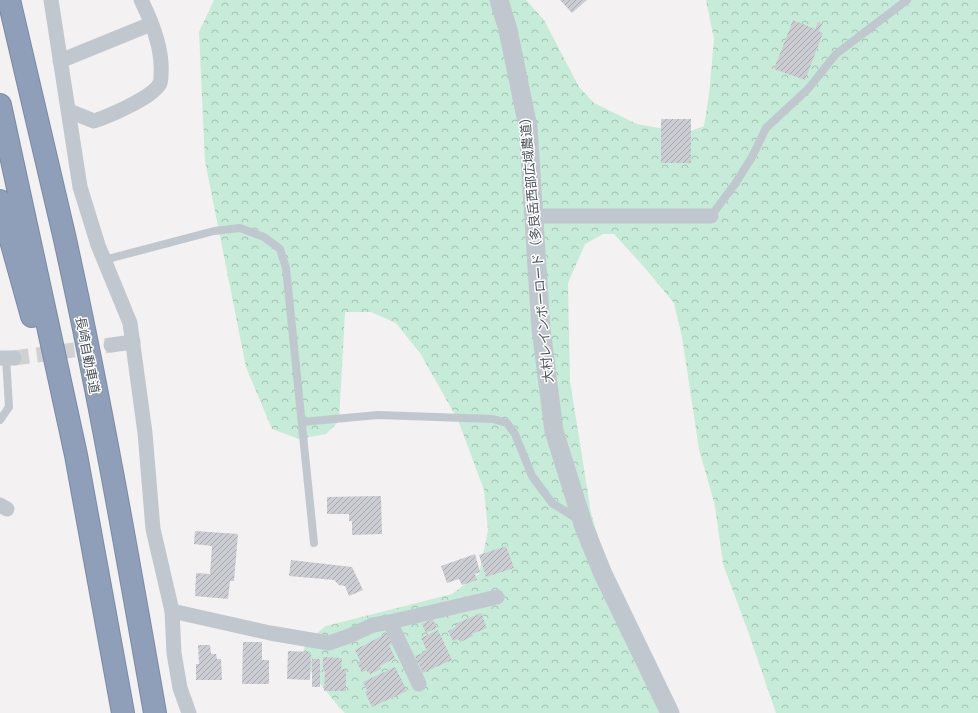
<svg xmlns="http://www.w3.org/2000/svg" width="978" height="713" font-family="'IBM Plex Sans','Noto Sans JP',sans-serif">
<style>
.forest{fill:url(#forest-crowns)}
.building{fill:url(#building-hatch)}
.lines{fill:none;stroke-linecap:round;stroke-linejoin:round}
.minor-tunnel{stroke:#d1d1d3;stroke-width:15;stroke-dasharray:15 8;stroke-linecap:butt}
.motorway-casing{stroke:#7a8aa5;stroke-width:24}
.service{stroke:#c1c7ce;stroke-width:8}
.minor{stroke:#c1c7ce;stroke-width:15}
.tertiary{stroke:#c1c7ce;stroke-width:19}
.motorway{stroke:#8f9fb9;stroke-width:22}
.labels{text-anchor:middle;stroke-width:3;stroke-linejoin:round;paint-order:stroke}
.street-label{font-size:13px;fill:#4b525c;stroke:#fff}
</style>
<defs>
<pattern id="forest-crowns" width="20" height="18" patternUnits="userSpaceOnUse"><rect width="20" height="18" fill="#c6ebd8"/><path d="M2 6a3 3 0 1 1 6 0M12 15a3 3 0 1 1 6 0" fill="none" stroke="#a3c1b2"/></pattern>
<pattern id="building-hatch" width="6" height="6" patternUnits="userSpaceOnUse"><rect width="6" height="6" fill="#cbcdd3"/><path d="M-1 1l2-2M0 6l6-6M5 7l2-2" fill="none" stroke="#a7a9ae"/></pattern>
</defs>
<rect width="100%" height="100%" fill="#f3f1f1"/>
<path class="forest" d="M 214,0 L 526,0 L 544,20 L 579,87 L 594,103 L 637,124 L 686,133 L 704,126 L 709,95 L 714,39 L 706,0 L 978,0 L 978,713 L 776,713 L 749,634 L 723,564 L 715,506 L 699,449 L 682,337 L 674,303 L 645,268 L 614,234 L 603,234 L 585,244 L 568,283 L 570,381 L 591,513 L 621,614 L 664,713 L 345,713 L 339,707 L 301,660 L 306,642 L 326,626 L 452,594 L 479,574 L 488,530 L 484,490 L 458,420 L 420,353 L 396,323 L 371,312 L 345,312 L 339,421 L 326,434 L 299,439 L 272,429 L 246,367 L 205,161 L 199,32 Z"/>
<g class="building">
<path d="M 560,0 L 587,0 L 572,13 Z"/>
<path d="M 793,20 L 815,29 L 818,22 L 822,24 L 819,31 L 823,33 L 805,80 L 774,69 Z"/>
<rect x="661" y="119" width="30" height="44"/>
<path d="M 381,496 L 382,534 L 352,535 L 352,521 L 349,521 L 349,514 L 327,514 L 327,497 Z"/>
<path d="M 195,531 L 238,534 L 234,581 L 230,581 L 228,599 L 195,596 L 196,573 L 210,574 L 212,546 L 194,544 Z"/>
<path d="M 506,546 L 514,568 L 486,577 L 479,555 Z"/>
<path d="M 475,554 L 480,572 L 475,574 L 477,580 L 462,585 L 459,579 L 447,583 L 441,566 Z"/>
<path d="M 291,560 L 352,567 L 363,590 L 349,596 L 345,586 L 339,585 L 334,580 L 289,576 Z"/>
<path d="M 481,613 L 487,628 L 472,634 L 473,636 L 460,642 L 458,639 L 453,641 L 448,631 L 456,627 L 455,624 Z"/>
<path d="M 433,619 L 437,628 L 426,633 L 422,624 Z"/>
<path d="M 438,630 L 452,660 L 423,673 L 415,656 L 427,651 L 421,638 Z"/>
<path d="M 387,633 L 392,644 L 389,645 L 395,658 L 380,666 L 381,669 L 370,674 L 367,670 L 362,672 L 357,663 L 360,661 L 355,650 Z"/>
<path d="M 243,642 L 262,642 L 262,660 L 269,660 L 269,684 L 242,684 Z"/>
<path d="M 198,645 L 210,645 L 211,654 L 216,654 L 217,659 L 221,659 L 222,680 L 196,680 L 196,664 L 199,664 Z"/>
<path d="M 288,651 L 311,652 L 310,680 L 287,679 Z"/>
<path d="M 323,657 L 342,658 L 341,670 L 346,670 L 346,691 L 324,691 L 325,671 L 323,671 Z"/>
<rect x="312" y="659" width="8" height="28"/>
<path d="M 395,667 L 407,691 L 372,707 L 365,692 L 367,690 L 363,682 Z"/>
</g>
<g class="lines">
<path class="minor-tunnel" d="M 14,358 L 111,345"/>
<g class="motorway-casing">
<g id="motorway">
<path d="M 9,0 C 27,78 46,157 64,235 C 99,393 127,553 155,713"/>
<path d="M 0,105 L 76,455 L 123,713"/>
<path d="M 0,201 L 32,316"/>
</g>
</g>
<g class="service">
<path d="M 711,216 L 735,184 L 752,157 L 766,128 L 808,89 L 836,54 L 907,0"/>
<path d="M 104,260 L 214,231 L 240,228 L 264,237 L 280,249 L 286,268 L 314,543"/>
<path d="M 0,420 L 9,407 L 6,358"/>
<path d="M 302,422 L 378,415 L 493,419 L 507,423 L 515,434 L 532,476 L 552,503 L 579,520"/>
</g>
<g class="minor">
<path d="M 51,0 L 80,187 L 98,245 L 130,323 L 145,433 L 153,529 L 172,611 L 174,653 L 180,688 L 189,713"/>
<path d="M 60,61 L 151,24"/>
<path d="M 69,111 L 94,121 C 109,116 154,97 160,83 C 161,81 161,76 161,74 C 163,49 152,22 141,0"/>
<path d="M 534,216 L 711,216"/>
<path d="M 111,345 L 133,342"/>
<path d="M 0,358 L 14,358"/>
<path d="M 0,505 L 7,509"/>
<path d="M 172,611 L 270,633 L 329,643 L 349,636 L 373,625 L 390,622 L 497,597"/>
<path d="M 390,622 L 419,684"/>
</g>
<path class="tertiary" d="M 499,0 L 508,30 L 528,127 L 541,329 L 554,431 L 584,527 L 603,574 L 670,713"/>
<use href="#motorway" class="motorway"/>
</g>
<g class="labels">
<g class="street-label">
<text transform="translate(536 247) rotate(-95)" y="5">大村レインボーロード（多良岳西部広域農道）</text>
<text transform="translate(88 355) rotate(79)" y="5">長崎自動車道</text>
</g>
</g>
</svg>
